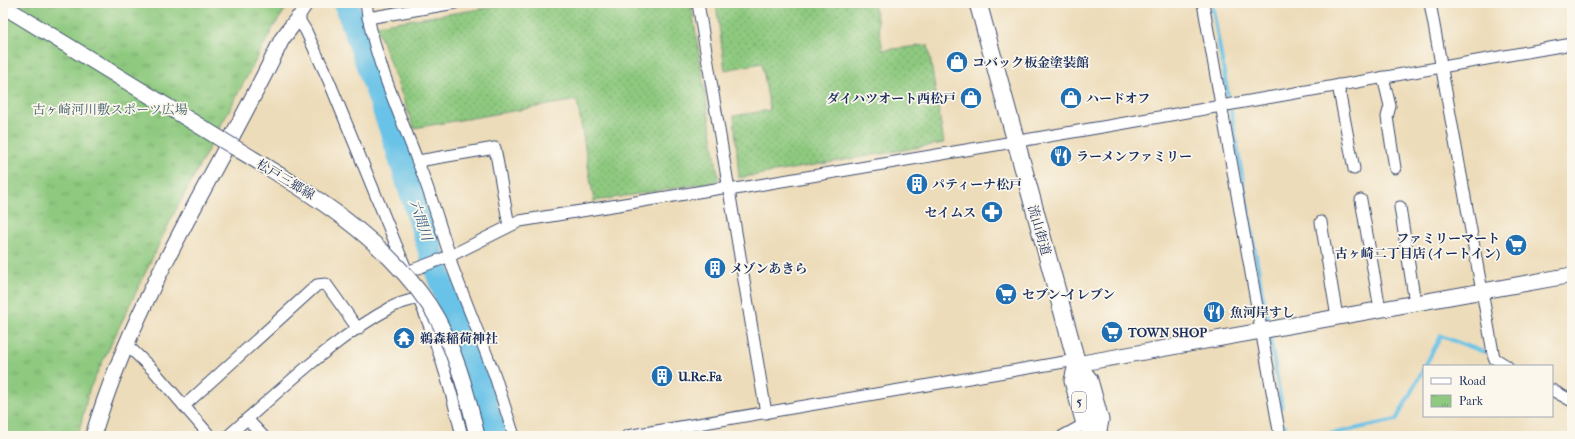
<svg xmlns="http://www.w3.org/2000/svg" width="1575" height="439" font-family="'IM FELL French Canon','Noto Serif JP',serif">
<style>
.grass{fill:url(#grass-dots);stroke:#547c6e}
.park{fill:url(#park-tufts);stroke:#547c6e}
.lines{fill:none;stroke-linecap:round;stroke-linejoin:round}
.stream{stroke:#69c2e7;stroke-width:4}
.river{stroke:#69c2e7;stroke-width:25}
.street-casing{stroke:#3a496c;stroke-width:13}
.secondary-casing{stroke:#3a496c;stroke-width:17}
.primary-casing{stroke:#3a496c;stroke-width:19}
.street{stroke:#fff;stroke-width:11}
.secondary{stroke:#fff;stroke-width:15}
.primary{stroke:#fff;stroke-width:17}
.secondary-bridge-casing{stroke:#3a496c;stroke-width:17;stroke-linecap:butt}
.secondary-bridge{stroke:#fff;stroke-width:15}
.labels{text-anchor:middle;stroke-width:3.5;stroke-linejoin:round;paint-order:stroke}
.shield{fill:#fbf7ec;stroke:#5e6b89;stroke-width:1}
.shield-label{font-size:12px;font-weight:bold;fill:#1b2f5e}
.poi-label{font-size:13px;font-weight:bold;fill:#1b2f5e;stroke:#fbf7ec;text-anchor:start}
.park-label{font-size:13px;fill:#3e5d68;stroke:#fbf7ec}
.street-label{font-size:13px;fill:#1b2f5e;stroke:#fbf7ec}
.water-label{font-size:14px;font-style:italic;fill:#325b87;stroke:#fbf7ec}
</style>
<defs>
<pattern id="grass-dots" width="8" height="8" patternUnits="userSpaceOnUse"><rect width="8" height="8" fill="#8ec97f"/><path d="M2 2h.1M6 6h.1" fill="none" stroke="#73a46b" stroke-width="1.8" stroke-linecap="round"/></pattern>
<pattern id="park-tufts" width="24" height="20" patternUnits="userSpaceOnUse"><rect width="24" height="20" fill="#8ec97f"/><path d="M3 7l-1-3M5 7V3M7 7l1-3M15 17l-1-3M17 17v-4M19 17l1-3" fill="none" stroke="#73a46b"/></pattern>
</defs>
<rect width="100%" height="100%" fill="#fbf7ec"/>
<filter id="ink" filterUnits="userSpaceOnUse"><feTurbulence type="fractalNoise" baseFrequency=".025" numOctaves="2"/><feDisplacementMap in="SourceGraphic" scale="8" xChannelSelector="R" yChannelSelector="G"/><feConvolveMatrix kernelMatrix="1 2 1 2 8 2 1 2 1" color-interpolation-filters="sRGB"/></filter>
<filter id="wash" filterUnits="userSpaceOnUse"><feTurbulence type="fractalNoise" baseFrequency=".012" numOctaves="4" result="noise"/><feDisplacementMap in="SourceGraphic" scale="16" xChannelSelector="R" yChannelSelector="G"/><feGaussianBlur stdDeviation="0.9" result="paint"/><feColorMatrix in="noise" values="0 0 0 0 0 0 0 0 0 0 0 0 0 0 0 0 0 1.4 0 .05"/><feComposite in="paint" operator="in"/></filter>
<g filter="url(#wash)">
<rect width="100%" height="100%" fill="#eddcb9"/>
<g class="grass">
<path d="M 520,3 L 691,3 L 719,181 L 594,201 L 577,100 L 414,128 L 376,25 Z"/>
<path d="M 716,3 L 874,3 L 883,50 L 928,45 L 944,143 L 739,178 L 734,116 L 770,110 L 762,63 L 725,70 Z"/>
</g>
<path class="park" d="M 3,3 L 290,3 L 274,26 L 172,217 L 89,390 L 78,436 L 3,436 Z"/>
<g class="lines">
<g class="stream">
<path d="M 1212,3 L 1228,95"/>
<path d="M 1231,111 L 1282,407"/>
<path d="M 1425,366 L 1441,336 L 1484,352"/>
<path d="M 1285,425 L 1286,436"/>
<path d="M 1007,436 L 1016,434 L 1027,436"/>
<path d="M 1321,436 L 1396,420 L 1424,368"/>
</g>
<path class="river" d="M 346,3 L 391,128 L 436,268 L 476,376 L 495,436"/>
</g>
</g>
<g filter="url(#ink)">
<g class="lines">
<g class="street-casing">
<g id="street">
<path d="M 308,3 L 298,18 L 306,31 L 329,81 L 408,274"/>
<path d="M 366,3 C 373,57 398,109 417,160 C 430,191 439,224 450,256 L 407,272"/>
<path d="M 698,3 L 766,413"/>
<path d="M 1203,3 L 1280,436"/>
<path d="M 1430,3 L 1494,358 L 1507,366"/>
<path d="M 368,18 L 455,3"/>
<path d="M 1383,77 L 1390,106 L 1387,117 L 1395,168"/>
<path d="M 1338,85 L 1354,169"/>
<path d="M 418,161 L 495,148 L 509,226"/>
<path d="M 729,190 L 1114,125 L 1572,44"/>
<path d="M 1361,200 L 1380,309"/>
<path d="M 1400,207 L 1415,303"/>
<path d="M 1321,222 L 1337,317"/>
<path d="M 417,295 C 437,340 451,389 462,436"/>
<path d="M 128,346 L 154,371 L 210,436"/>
<path d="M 1552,390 L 1572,401"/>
<path d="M 184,406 L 317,285 L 326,284 L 358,329"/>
<path d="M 228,436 L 247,419"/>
<path d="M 263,436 L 247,419 C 293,379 338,336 392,307 C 400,302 410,301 418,298"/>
<path d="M 514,436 L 495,376 L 452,266 L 450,256 L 520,221 L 728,187"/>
<path d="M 627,436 L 1076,360"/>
<path d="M 1063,436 L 1085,424"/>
</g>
</g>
<g class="secondary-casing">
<g id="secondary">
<path d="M 1077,364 L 1572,275"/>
<path d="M 93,436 C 135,295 219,171 282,39 L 298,18"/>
</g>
</g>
<g class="primary-casing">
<g id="primary">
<path d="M 978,3 L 1077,364 L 1089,380 L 1100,420 L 1097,436"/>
<path d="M 1077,364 L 1073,381 L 1085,424 L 1097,434"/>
</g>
</g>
<use href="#street" class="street"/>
<use href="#secondary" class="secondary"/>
<use href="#primary" class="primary"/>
<g class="secondary-bridge-casing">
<path id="secondary-bridge" d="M 3,6 C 72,48 141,91 211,133 C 290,182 375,226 429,305 C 454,343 467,392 477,436"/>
</g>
<use href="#secondary-bridge" class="secondary-bridge"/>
</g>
</g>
<defs>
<g id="shop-disc" transform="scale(1.15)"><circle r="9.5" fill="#1f6fb2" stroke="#fbf7ec"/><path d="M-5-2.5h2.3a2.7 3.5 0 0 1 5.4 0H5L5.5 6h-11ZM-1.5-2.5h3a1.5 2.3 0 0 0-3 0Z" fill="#fff"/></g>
<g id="restaurant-disc" transform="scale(1.15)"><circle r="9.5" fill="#1f6fb2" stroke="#fbf7ec"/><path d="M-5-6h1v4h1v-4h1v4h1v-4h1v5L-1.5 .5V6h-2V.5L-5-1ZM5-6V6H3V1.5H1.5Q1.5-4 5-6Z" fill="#fff"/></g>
<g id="building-disc" transform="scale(1.15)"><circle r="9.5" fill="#1f6fb2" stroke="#fbf7ec"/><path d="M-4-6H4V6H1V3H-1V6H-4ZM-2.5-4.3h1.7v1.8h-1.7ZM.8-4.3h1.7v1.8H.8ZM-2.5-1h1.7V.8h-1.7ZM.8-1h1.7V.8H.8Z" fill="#fff"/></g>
<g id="pharmacy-disc" transform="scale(1.15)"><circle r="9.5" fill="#1f6fb2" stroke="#fbf7ec"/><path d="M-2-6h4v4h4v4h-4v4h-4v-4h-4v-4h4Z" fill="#fff"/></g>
<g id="supermarket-disc" transform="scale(1.15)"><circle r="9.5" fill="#1f6fb2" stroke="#fbf7ec"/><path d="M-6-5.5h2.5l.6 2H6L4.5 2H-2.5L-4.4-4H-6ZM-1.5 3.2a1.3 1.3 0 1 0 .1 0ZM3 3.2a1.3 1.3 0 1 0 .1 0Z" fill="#fff"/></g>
<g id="temple-disc" transform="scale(1.15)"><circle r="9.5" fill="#1f6fb2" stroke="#fbf7ec"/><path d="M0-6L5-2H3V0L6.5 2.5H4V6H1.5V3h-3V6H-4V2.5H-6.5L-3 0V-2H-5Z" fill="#fff"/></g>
</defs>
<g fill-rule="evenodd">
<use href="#shop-disc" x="957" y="62"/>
<use href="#shop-disc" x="971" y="98"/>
<use href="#shop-disc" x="1071" y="98"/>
<use href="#restaurant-disc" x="1061" y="156"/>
<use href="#building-disc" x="917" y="184"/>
<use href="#pharmacy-disc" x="992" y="212"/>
<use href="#supermarket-disc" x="1516" y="245"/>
<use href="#building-disc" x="715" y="268"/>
<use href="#supermarket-disc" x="1006" y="294"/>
<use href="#restaurant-disc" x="1214" y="312"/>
<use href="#supermarket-disc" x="1112" y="332"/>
<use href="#temple-disc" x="404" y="338"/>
<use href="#building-disc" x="662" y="376"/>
</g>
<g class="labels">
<rect class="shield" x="1072" y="392" width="14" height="20" rx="3"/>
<g class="shield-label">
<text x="1079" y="406">5</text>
</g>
<g class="poi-label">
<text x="972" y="67">コバック板金塗装館</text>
<text x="956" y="103" text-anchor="end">ダイハツオート西松戸</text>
<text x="1086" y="103">ハードオフ</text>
<text x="1076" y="161">ラーメンファミリー</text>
<text x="932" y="189">パティーナ松戸</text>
<text x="976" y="217" text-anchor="end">セイムス</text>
<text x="1500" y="243" text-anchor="end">ファミリーマート<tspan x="1500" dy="15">古ヶ崎二丁目店 (イートイン)</tspan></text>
<text x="730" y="273">メゾンあきら</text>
<text x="1022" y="299">セブン-イレブン</text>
<text x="1230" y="317">魚河岸すし</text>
<text x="1128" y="337">TOWN SHOP</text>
<text x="420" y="343">鵜森稲荷神社</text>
<text x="678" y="381">U.Re.Fa</text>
</g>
<g class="park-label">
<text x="110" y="114">古ヶ崎河川敷スポーツ広場</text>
</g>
<g class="street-label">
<text transform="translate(286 179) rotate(31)" y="5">松戸三郷線</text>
<text transform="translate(1040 230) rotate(74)" y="5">流山街道</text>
</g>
<g class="water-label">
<text transform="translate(421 220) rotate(71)" y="5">六間川</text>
</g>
</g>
<rect width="1575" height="439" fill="none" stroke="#fbf7ec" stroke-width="16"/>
<rect x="1423" y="365" width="130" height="52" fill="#fbf7ec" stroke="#a1a7b3"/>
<rect x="1431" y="378" width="20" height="6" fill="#ffffff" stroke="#a1a7b3"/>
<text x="1459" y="385" font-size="12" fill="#1b2f5e">Road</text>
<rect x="1431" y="395" width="20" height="12" fill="url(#park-tufts)" stroke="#a1a7b3"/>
<text x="1459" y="405" font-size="12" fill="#1b2f5e">Park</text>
</svg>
